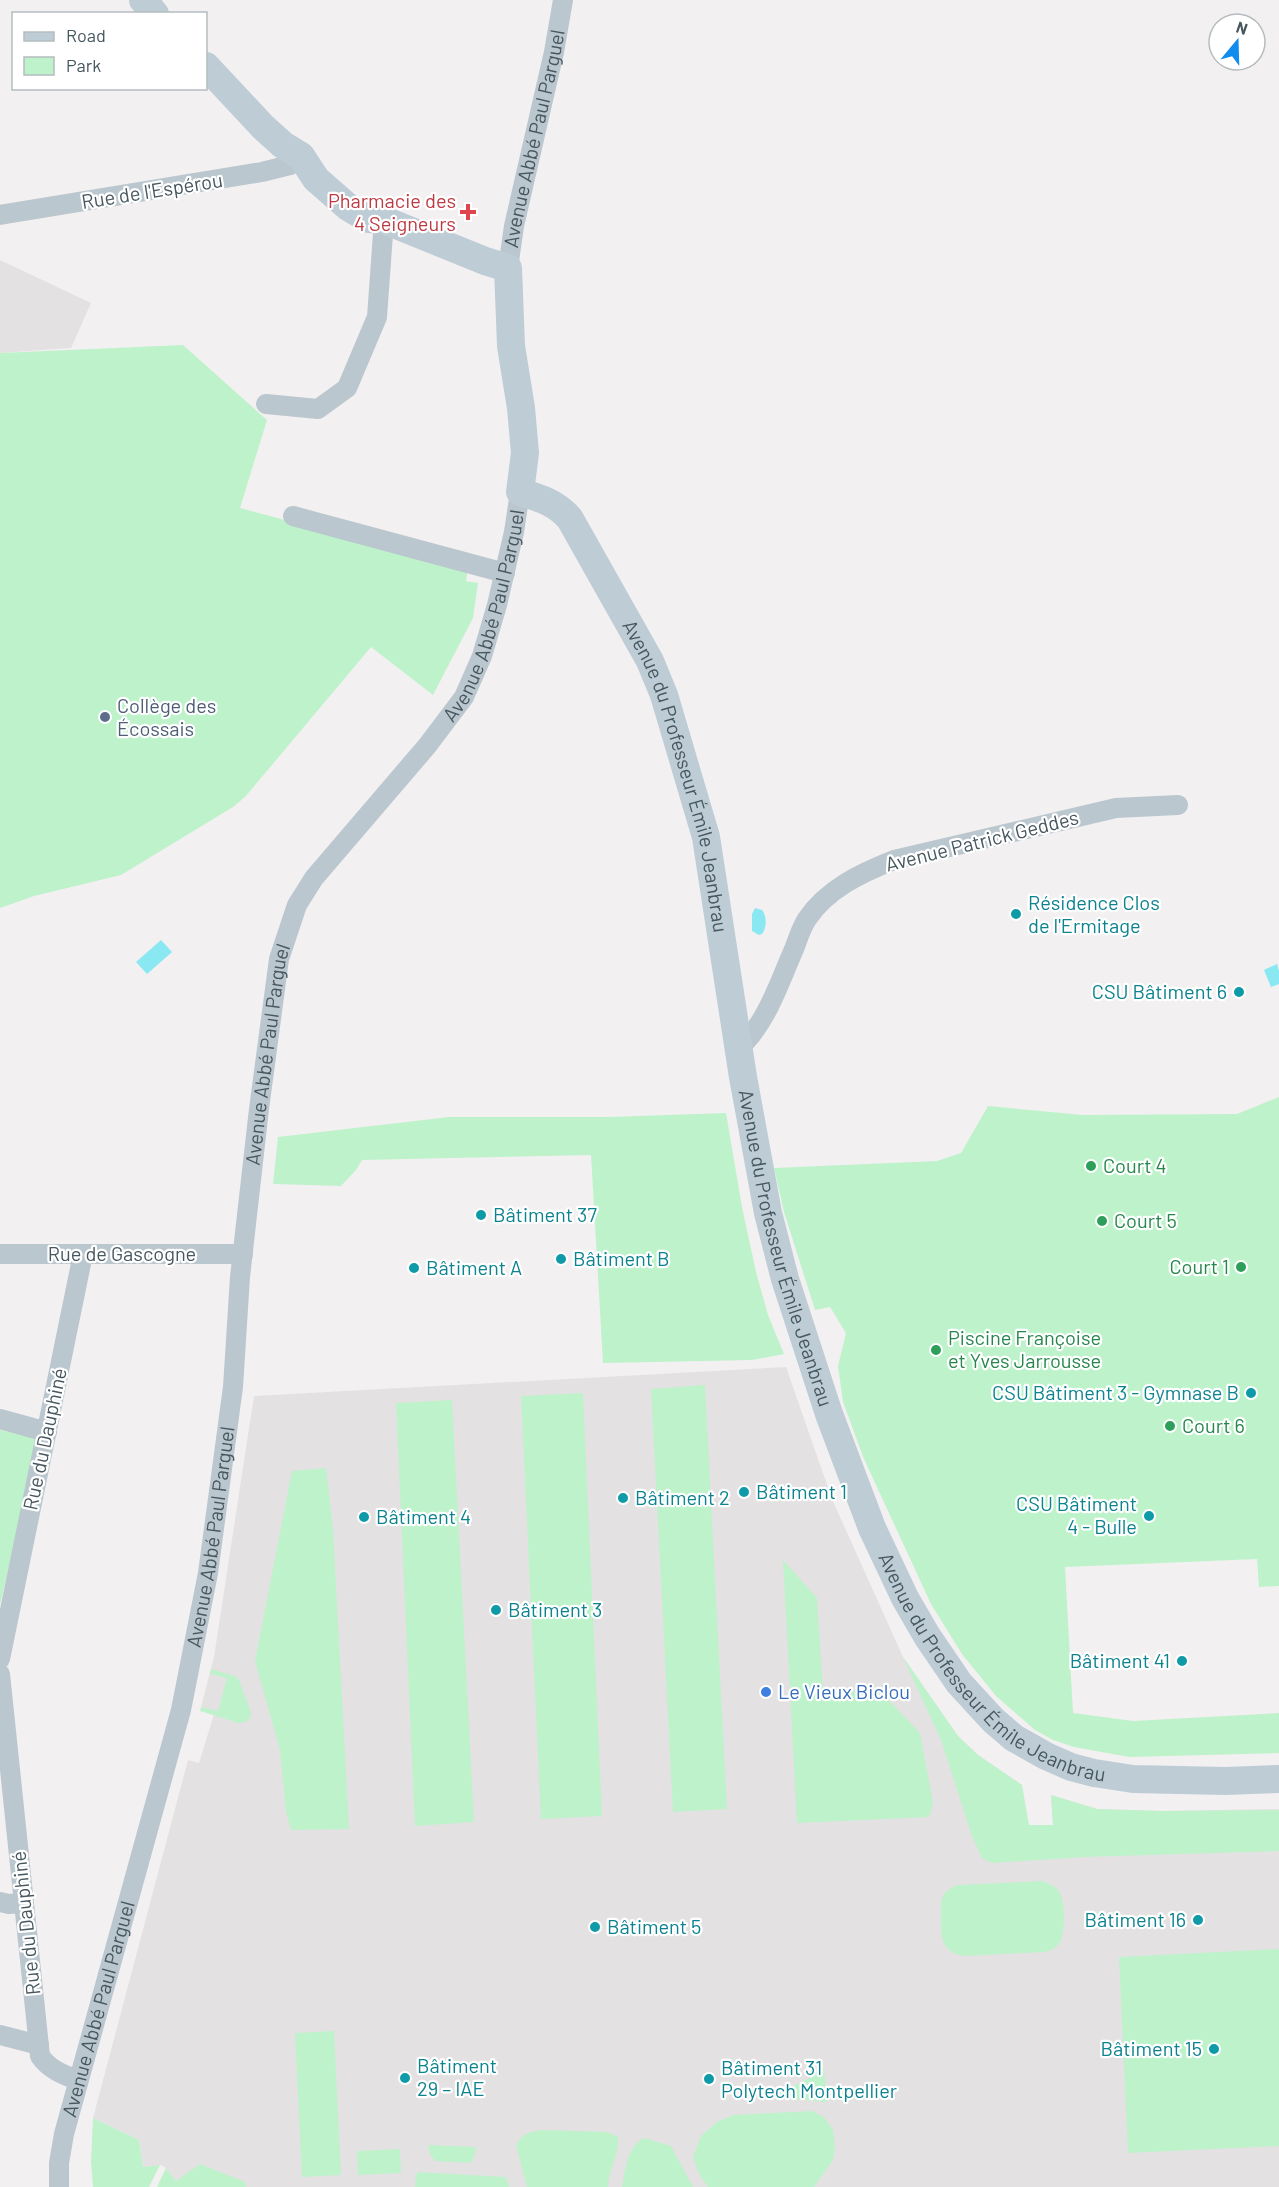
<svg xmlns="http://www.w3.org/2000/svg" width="1279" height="2187" font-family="Barlow,sans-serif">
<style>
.education{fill:#e4e1e3}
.green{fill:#bef2cb}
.water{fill:#89e8f1}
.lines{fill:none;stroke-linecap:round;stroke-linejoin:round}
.street{stroke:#bbc7ce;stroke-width:20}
.secondary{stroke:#bdccd5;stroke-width:28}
.health-dot{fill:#e0444e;stroke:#fff;stroke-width:2}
.service-dot{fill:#5c6f8a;stroke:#fff;stroke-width:2}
.culture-dot{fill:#0f9aa8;stroke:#fff;stroke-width:2}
.leisure-dot{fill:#2e9e5b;stroke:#fff;stroke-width:2}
.shop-dot{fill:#3f7fe0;stroke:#fff;stroke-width:2}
.labels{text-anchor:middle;stroke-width:4.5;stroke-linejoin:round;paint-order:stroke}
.street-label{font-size:20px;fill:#47575f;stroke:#fff}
.health-label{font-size:20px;fill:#be3a42;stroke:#fff;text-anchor:end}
.service-label{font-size:20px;fill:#4e5e75;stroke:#fff;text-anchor:start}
.culture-label{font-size:20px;fill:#0d838f;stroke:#fff;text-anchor:start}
.leisure-label{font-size:20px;fill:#27864d;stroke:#fff;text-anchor:start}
.shop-label{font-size:20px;fill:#366cbe;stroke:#fff;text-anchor:start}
</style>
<rect width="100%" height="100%" fill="#f3f0f1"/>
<g class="education">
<path d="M 0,260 L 91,303 L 71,348 L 0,353 Z"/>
<path d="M 786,1367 L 832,1499 L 903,1657 L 958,1736 L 978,1755 L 1022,1785 L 1027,1827 L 1053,1825 L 1051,1795 L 1097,1809 L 1162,1811 L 1279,1809 L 1279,2187 L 246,2187 L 245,2182 L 176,2181 L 166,2168 L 161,2165 L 143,2167 L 139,2140 L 93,2118 L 188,1760 L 199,1763 L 215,1711 L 201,1707 L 214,1657 L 254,1396 Z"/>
</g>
<g class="green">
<path d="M 183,345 L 267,420 L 240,508 L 468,569 L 466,581 L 478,583 L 473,618 L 433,695 L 371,647 L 245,797 L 233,807 L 121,875 L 34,896 L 0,908 L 0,353 Z"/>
<path d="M 1279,1097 L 1279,1586 L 1259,1587 L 1257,1559 L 1065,1567 L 1073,1713 L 1133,1721 L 1279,1713 L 1279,1753 L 1129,1757 L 1074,1747 L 1053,1740 L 1035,1730 L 996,1696 L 962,1654 L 931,1604 L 864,1459 L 843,1402 L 838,1366 L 846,1333 L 830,1307 L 815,1310 L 784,1212 L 774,1168 L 937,1161 L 961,1153 L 988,1106 L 1083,1115 L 1237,1114 Z"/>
<path d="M 726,1113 L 742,1207 L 756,1272 L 768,1315 L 784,1354 L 752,1360 L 603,1363 L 591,1155 L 362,1160 L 356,1170 L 341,1186 L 273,1184 L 278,1137 L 449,1117 L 609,1117 Z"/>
<path d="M 705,1385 L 727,1809 L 673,1812 L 651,1389 Z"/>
<path d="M 583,1393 L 602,1816 L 541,1819 L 521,1396 Z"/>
<path d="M 452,1400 L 474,1822 L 415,1826 L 396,1403 Z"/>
<path d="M 0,1430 L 39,1439 L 0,1605 Z"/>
<path d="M 326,1468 L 333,1528 L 349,1829 L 291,1830 L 286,1812 L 280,1750 L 255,1661 L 292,1471 Z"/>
<path d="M 783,1560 L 817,1598 L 823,1693 L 879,1690 L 920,1733 L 933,1803 L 929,1817 L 797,1823 Z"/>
<path d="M 903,1657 L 958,1736 L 978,1755 L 1022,1785 L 1029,1825 L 1053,1825 L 1051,1795 L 1097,1809 L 1162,1811 L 1279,1810 L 1279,1851 L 1085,1857 L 992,1863 L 982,1858 L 972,1836 L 941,1740 Z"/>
<path d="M 211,1669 L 235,1676 L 239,1680 L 250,1710 L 251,1715 L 248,1721 L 239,1723 L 200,1711 L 201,1707 L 218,1711 L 227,1678 L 210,1674 Z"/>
<path d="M 1042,1881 C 1048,1883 1054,1885 1058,1890 C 1066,1899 1066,1936 1058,1945 C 1054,1949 1049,1951 1045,1952 L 965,1956 C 940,1953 941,1936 941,1915 C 941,1909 940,1902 943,1896 C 946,1890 952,1887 958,1885 Z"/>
<path d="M 1279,1949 L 1279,2146 L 1128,2153 L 1119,1957 Z"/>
<path d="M 334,2031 L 341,2175 L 302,2177 L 295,2033 Z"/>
<path d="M 823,2067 L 828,2102 L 771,2097 L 808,2079 Z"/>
<path d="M 812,2111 L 824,2117 L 833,2130 L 835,2147 L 833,2160 L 814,2187 L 708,2187 L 699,2174 L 693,2157 L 701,2136 L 717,2122 L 733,2115 Z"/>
<path d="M 93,2118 L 139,2140 L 143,2167 L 160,2165 L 149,2187 L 93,2187 L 91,2162 Z"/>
<path d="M 541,2130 L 607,2132 L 618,2137 C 620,2153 608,2170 608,2187 L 527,2187 L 516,2145 C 522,2134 529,2132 541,2130 Z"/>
<path d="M 644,2138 L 671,2146 L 693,2187 L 622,2187 C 625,2171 627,2146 644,2138 Z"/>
<path d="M 428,2145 L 476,2147 L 474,2157 L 470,2163 L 435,2161 L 430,2154 Z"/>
<path d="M 400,2149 L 401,2173 L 358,2175 L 357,2151 Z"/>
<path d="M 200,2164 L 245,2182 L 246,2187 L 157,2187 L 166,2168 L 176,2181 Z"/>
<path d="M 419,2172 L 506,2177 L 509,2187 L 415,2187 L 416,2175 Z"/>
</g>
<g class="water">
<path d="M 755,908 L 762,910 C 767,916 767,928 762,934 L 759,935 L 752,931 L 752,914 Z"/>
<path d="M 161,940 L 172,952 L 147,974 L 136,962 Z"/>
<path d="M 1277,964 L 1279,971 L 1279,984 L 1271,987 L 1264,970 Z"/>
</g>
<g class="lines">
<g class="street">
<path d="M 0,215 L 262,172 L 290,165 L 301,156"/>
<path id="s1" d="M 508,268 L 514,226 L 554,52 L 563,0"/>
<path d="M 266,404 L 318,409 L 347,388 L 377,317 L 384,220"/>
<path d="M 293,516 L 505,573"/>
<path d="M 738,1049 C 767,1023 779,983 794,949 C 798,939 801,928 807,919 C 827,889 861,873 894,860 L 1116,808 L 1178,805"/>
<path d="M 0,1254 L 243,1254"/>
<path d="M 0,1419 L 47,1432"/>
<path d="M 0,1659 L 83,1254"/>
<path d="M 0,1674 L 40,2056 C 49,2069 63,2075 78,2080"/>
<path d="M 0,1902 L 9,1904 L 24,1903"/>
<path d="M 0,2035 L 39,2045"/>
<path id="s2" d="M 59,2187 L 59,2163 L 64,2134 L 181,1710 L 208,1573 L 233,1387 L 240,1277 L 259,1109 L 279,959 L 297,905 L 314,878 L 427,746 L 464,697 L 482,656 L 497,605 L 514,532 L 520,492"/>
</g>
<g class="secondary">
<path d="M 143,0 L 155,14"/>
<path id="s3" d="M 206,66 L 263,127 L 283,145 L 301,156 L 316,179 L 348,207 L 368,219 L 384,220 L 485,261 L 508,268 L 511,346 L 521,408 L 525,453 L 520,492 C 540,498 557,503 570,519 L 650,661 L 664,695 L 706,837 L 743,1077 L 768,1213 L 785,1279 L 829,1414 L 872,1528 L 905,1598 L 927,1636 L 959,1683 L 993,1720 L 1014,1738 L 1046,1756 L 1071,1767 L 1094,1773 L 1133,1779 L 1225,1781 L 1279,1779"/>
</g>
</g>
<path class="health-dot" d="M465 203h6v6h6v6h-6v6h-6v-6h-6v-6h6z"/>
<circle class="service-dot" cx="105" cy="717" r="6"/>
<g class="culture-dot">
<circle cx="1016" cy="914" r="6"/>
<circle cx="1239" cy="992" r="6"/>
<circle cx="481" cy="1215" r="6"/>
<circle cx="561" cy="1259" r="6"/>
<circle cx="414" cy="1268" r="6"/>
<circle cx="1251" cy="1393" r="6"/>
<circle cx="744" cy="1492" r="6"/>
<circle cx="623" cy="1498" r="6"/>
<circle cx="1149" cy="1516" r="6"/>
<circle cx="364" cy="1517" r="6"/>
<circle cx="496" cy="1610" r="6"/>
<circle cx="1182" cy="1661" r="6"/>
<circle cx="1198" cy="1920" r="6"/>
<circle cx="595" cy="1927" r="6"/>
<circle cx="1214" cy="2049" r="6"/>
<circle cx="405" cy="2078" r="6"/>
<circle cx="709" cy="2079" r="6"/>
</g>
<g class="leisure-dot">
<circle cx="1091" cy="1166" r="6"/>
<circle cx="1102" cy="1221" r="6"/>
<circle cx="1241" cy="1267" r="6"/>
<circle cx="936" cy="1350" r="6"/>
<circle cx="1170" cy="1426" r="6"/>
</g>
<circle class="shop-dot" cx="766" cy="1692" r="6"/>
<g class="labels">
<g class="street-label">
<text dy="7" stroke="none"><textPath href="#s1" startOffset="132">Avenue Abbé Paul Parguel</textPath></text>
<text transform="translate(152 191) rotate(-9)" y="7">Rue de l'Espérou</text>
<text dy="7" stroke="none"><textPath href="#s2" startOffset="1659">Avenue Abbé Paul Parguel</textPath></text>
<text dy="7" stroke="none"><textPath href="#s3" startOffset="938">Avenue du Professeur Émile Jeanbrau</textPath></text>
<text transform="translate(982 841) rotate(-14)" y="7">Avenue Patrick Geddes</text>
<text dy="7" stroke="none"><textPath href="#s2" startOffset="1155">Avenue Abbé Paul Parguel</textPath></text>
<text dy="7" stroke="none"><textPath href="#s3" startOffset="1424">Avenue du Professeur Émile Jeanbrau</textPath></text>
<text x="122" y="1261">Rue de Gascogne</text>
<text transform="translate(45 1439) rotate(-78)" y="7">Rue du Dauphiné</text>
<text dy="7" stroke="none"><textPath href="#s2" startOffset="669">Avenue Abbé Paul Parguel</textPath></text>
<text dy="7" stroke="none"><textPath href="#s3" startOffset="1910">Avenue du Professeur Émile Jeanbrau</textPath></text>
<text transform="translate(26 1923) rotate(-96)" y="7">Rue du Dauphiné</text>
<text dy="7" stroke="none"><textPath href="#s2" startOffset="183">Avenue Abbé Paul Parguel</textPath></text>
</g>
<g class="health-label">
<text x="456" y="208">Pharmacie des<tspan x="456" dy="23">4 Seigneurs</tspan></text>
</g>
<g class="service-label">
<text x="117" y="713">Collège des<tspan x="117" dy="23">Écossais</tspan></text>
</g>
<g class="culture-label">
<text x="1028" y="910">Résidence Clos<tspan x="1028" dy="23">de l'Ermitage</tspan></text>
<text x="1227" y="999" text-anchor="end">CSU Bâtiment 6</text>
<text x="493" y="1222">Bâtiment 37</text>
<text x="573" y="1266">Bâtiment B</text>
<text x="426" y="1275">Bâtiment A</text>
<text x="1239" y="1400" text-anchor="end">CSU Bâtiment 3 - Gymnase B</text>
<text x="756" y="1499">Bâtiment 1</text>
<text x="635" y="1505">Bâtiment 2</text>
<text x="1137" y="1511" text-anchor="end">CSU Bâtiment<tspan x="1137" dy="23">4 - Bulle</tspan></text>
<text x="376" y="1524">Bâtiment 4</text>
<text x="508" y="1617">Bâtiment 3</text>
<text x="1170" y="1668" text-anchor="end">Bâtiment 41</text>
<text x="1186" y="1927" text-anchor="end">Bâtiment 16</text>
<text x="607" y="1934">Bâtiment 5</text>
<text x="1202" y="2056" text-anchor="end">Bâtiment 15</text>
<text x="417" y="2073">Bâtiment<tspan x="417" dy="23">29 – IAE</tspan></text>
<text x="721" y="2075">Bâtiment 31<tspan x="721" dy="23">Polytech Montpellier</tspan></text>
</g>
<g class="leisure-label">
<text x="1103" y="1173">Court 4</text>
<text x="1114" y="1228">Court 5</text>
<text x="1229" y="1274" text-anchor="end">Court 1</text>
<text x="948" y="1345">Piscine Françoise<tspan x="948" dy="23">et Yves Jarrousse</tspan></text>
<text x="1182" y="1433">Court 6</text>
</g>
<g class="shop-label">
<text x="778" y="1699">Le Vieux Biclou</text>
</g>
</g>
<rect x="12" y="12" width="195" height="78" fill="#ffffff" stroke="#b5bcbf" stroke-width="1.5"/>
<rect x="24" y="32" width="30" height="9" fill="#bdccd5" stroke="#b5bcbf" stroke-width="1.5"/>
<text x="66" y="42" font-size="18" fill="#47575f">Road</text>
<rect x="24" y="57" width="30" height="18" fill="#bef2cb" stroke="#b5bcbf" stroke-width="1.5"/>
<text x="66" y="72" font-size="18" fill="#47575f">Park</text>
<g transform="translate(1237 42) rotate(19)"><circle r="28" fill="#ffffff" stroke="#b5bcbf" stroke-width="1.5"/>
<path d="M0-4.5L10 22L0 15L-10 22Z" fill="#108ced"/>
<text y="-9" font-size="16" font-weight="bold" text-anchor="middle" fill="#47575f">N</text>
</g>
</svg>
